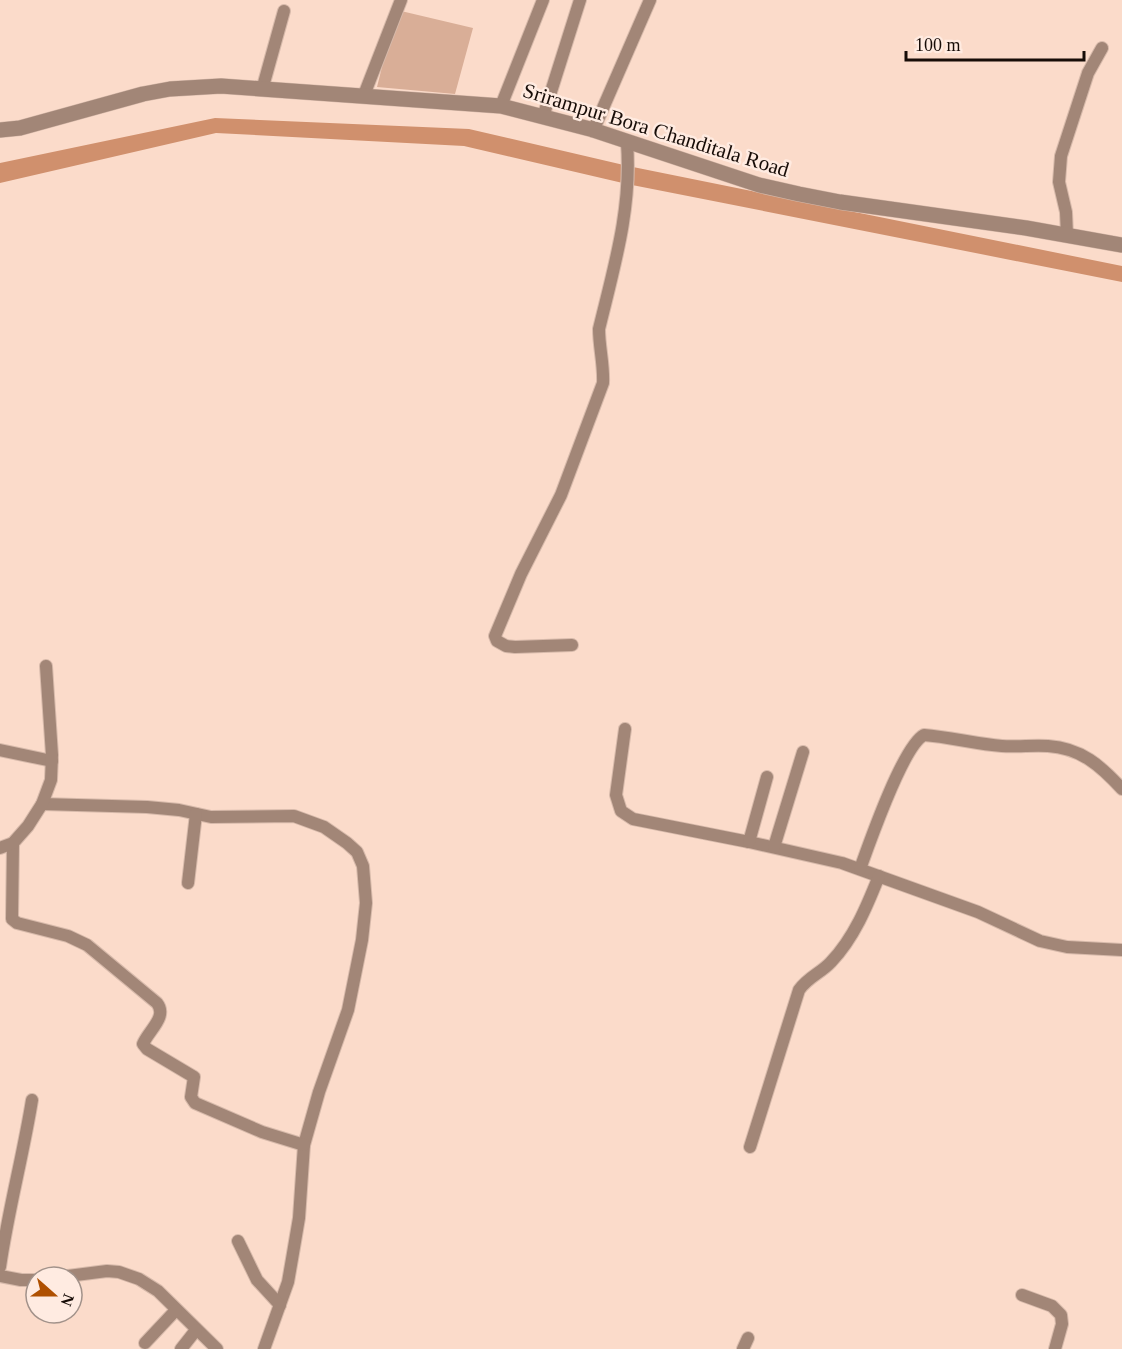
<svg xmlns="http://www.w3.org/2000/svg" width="1122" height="1349" font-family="'Times New Roman',serif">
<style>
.green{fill:#d9ae97}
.water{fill:#d0906d}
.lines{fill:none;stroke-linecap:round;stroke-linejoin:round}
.minor-casing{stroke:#d7baab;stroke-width:14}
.tertiary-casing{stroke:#d7baab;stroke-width:16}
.minor{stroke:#a28677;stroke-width:12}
.tertiary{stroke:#a28677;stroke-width:15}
.labels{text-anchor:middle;stroke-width:5;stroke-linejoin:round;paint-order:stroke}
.street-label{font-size:21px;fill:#170c07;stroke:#ffebe1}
</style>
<rect width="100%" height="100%" fill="#fbdbca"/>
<path class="green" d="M 401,11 L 473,28 L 455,94 L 377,87 L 386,51 Z"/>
<path class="water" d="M 215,118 L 469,129 L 628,166 L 1122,266 L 1122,282 L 627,184 L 464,146 L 216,133 L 0,183 L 0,163 Z"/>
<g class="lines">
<g class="minor-casing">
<g id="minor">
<path d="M 262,90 L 284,11"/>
<path d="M 364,95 L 401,0"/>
<path d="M 501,106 L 543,0"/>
<path d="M 543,117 L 580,0"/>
<path d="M 593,131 L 650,0"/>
<path d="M 1067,235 L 1066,212 L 1059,182 L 1061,156 L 1088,73 L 1102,48"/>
<path d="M 572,645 L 515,647 L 506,646 L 497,641 L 495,636 L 521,574 L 561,495 L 603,383 C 604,365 599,347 599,329 C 614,267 632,208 627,143"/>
<path d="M 625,729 L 616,795 L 621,811 L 633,819 L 749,842 L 842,863 L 978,912 L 1040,941 L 1067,947 L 1122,950"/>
<path d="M 0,750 L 52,761"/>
<path d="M 42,804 L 147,807 L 179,810 L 211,817 L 294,816 L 324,827 L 347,843 L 357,852 L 363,866 L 366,903 L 362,940 L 348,1010 L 319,1092 L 304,1145 L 299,1218 L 292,1259 L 288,1282 L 264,1349"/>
<path d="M 749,842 L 767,777"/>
<path d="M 13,843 L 12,919 L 17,923 L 68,936 L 87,945 L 157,1003 C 168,1017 148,1031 143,1044 L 147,1049 L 194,1077 L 191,1097 L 195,1103 L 262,1132 L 304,1145"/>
<path d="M 774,847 L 803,752"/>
<path d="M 0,848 L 13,843 L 28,826 L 42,804 L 51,780 L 52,755 L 46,666"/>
<path d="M 860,869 C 869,844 903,746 924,735 C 950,737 976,744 1002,746 C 1018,747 1033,745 1048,746 C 1081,748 1101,766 1122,789"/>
<path d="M 188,883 L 196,814"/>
<path d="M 750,1147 L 799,990 C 808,977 821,973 831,962 C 854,938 867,906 879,876"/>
<path d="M 238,1241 L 257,1280 L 280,1305"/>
<path d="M 0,1267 C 8,1211 23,1156 32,1100"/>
<path d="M 0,1276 L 21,1280 L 36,1280"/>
<path d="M 60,1277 L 107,1271 L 119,1272 L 139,1279 L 158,1291 L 217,1349"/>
<path d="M 1022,1295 L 1052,1306 L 1061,1315 L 1062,1324 L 1055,1349"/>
<path d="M 145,1343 L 176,1310"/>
<path d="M 181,1349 L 196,1330"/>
<path d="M 743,1349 L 748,1338"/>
</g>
</g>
<g class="tertiary-casing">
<path id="tertiary" d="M 0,130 L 20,128 L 143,94 L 170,89 L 221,86 L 501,106 L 590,129 L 759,185 L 799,194 L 840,202 L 1026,228 L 1122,245"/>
</g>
<use href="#minor" class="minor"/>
<use href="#tertiary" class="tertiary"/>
</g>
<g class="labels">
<g class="street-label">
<text transform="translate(656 130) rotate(17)" y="7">Srirampur Bora Chanditala Road</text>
</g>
</g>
<g transform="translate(54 1295) rotate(111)"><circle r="28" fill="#ffebe1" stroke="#a2928a" stroke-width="1.5"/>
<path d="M0-4.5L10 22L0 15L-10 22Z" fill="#af5001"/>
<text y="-9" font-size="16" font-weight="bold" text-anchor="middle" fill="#170c07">N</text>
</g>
<path d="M906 51v9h178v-9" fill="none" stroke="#170c07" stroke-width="3"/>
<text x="915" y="51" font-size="18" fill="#170c07" stroke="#ffebe1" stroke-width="4.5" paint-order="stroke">100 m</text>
</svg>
